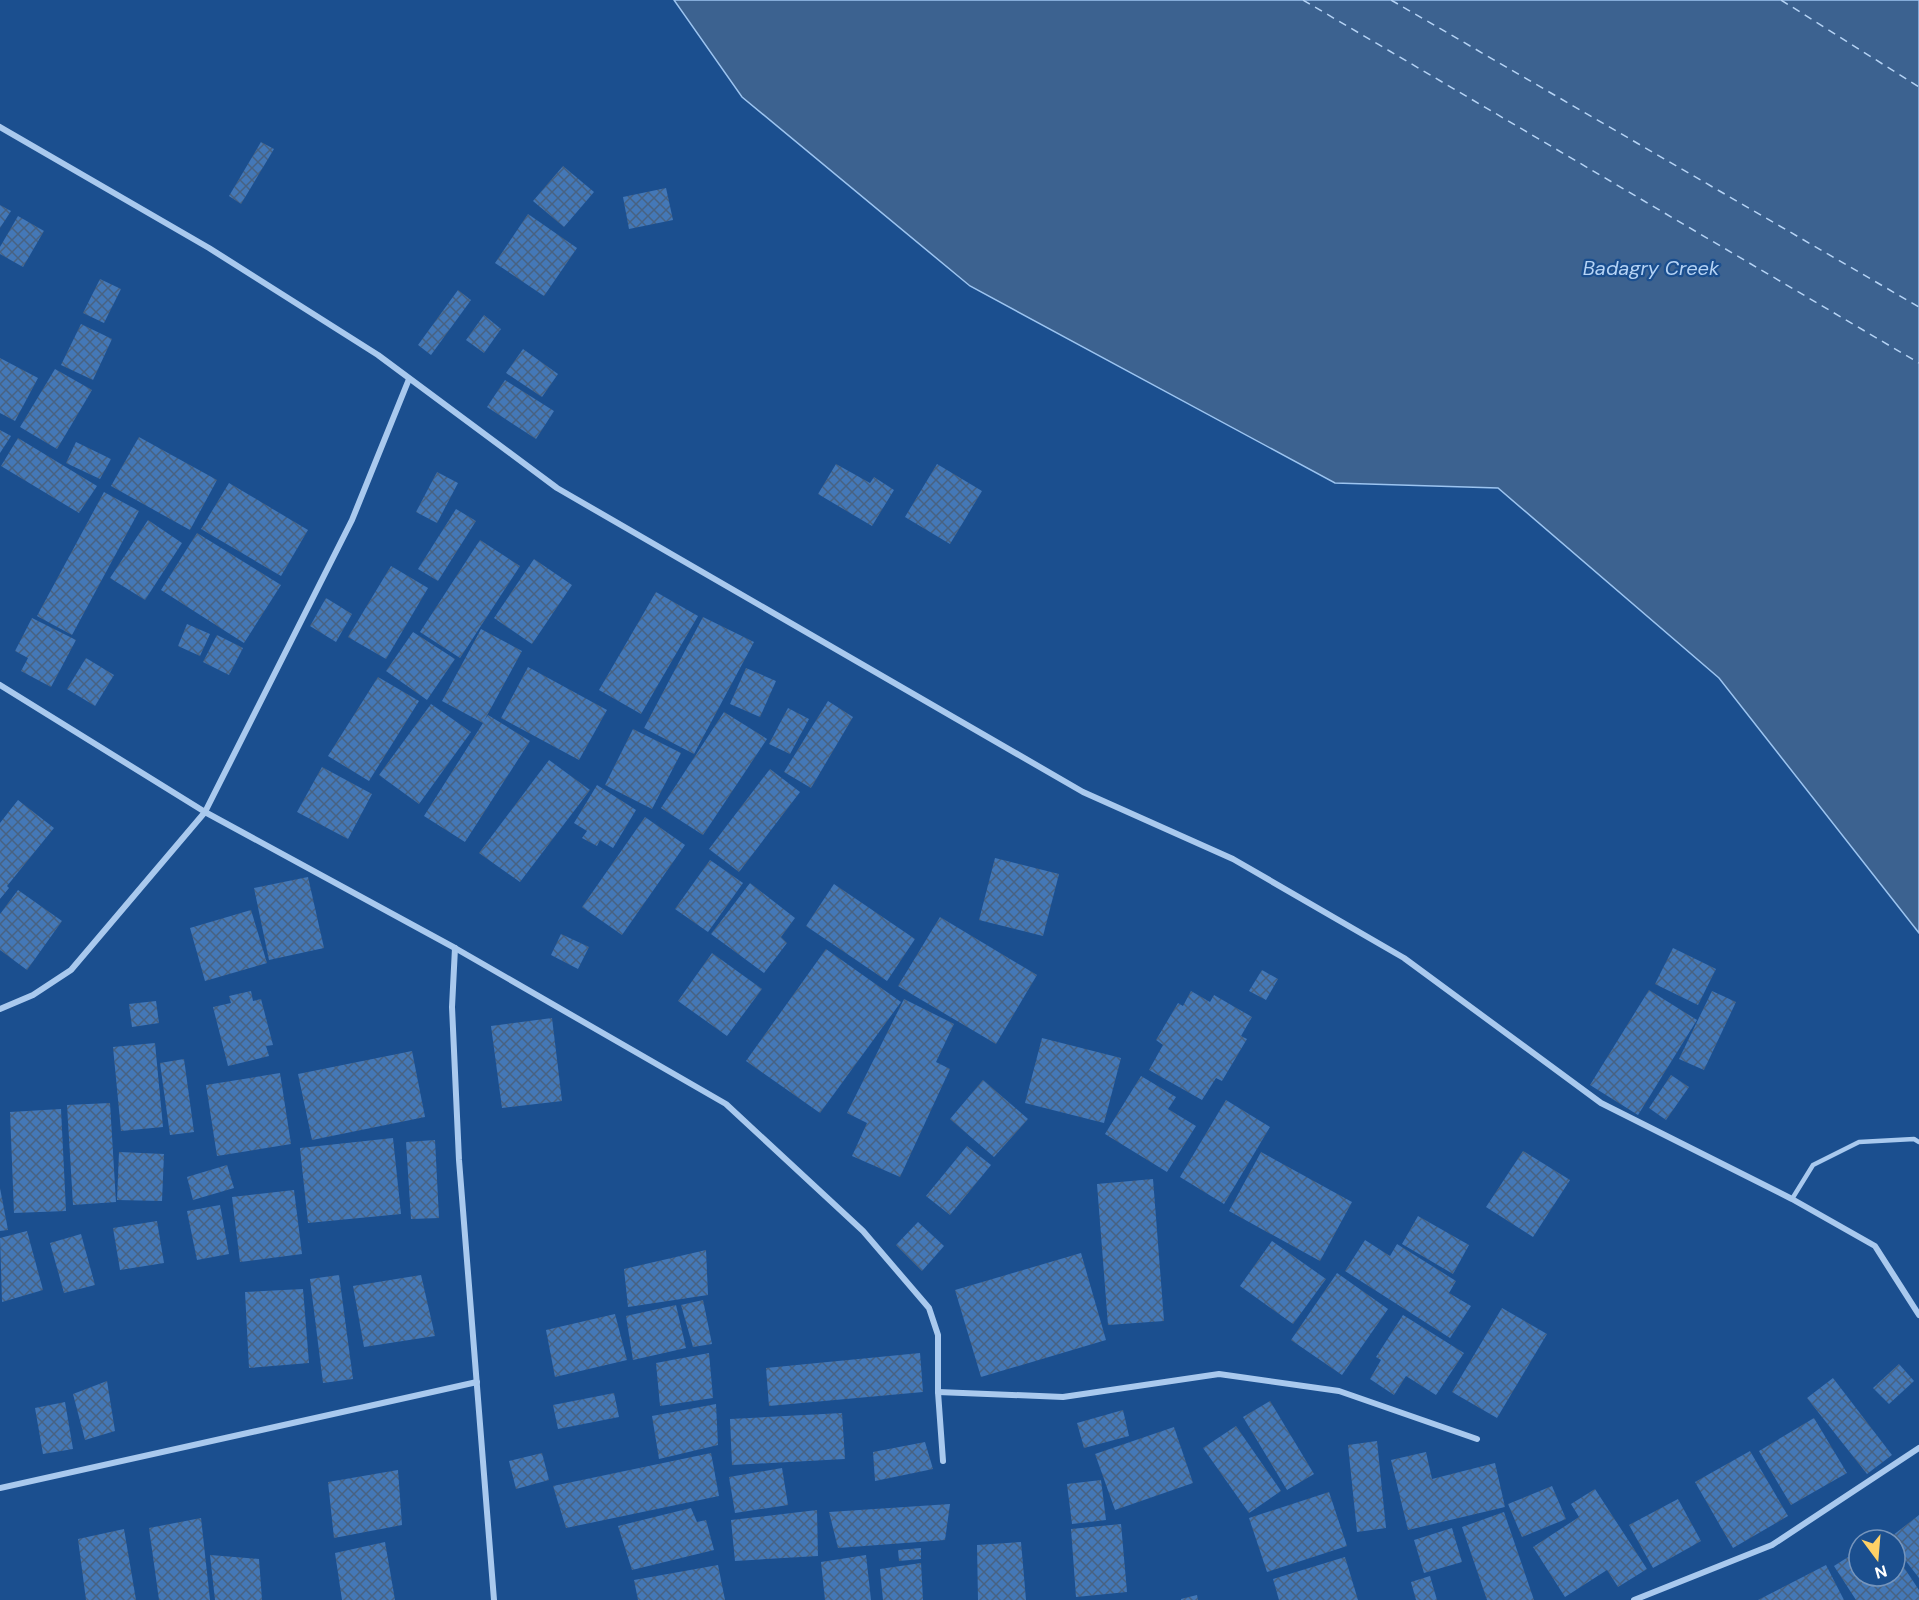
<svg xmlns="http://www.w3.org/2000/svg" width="1919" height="1600" font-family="'DM Sans',sans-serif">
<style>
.water{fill:#3c6290;stroke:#9cc4f0;stroke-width:1.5}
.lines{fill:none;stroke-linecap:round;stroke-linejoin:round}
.ferry{stroke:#b5d3f5;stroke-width:1.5;stroke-dasharray:8 6;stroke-linecap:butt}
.building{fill:url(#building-cross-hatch)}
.lane{stroke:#a9c9ee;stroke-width:4.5}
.street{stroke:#a9c9ee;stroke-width:6}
.labels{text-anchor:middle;stroke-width:4.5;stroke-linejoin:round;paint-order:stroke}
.water-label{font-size:20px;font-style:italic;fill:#b5d3f5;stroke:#1b4f8f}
</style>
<defs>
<pattern id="building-cross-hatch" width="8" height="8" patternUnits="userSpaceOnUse" patternTransform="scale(1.5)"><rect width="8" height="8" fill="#4478b7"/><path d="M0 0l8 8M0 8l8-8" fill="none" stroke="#486282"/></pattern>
</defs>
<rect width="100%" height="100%" fill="#1b4f8f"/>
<path class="water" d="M 674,0 L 1919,0 L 1919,933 L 1719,678 L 1498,488 L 1335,483 L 970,286 L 742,97 Z"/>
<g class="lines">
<g class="ferry">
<path d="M 1303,0 L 1919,363"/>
<path d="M 1391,0 L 1919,307"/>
<path d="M 1781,0 L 1919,87"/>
</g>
</g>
<g class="building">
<path d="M 261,142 L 274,149 L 241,204 L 229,196 Z"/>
<path d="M 563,166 L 594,192 L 564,227 L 533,201 Z"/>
<path d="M 666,188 L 673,220 L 629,229 L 623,197 Z"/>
<path d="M 0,205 L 11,211 L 0,228 Z"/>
<path d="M 528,214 L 577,248 L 544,296 L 495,263 Z"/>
<path d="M 18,216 L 44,231 L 23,267 L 0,254 L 0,247 Z"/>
<path d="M 100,279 L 121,289 L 104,323 L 83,313 Z"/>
<path d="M 458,290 L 471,300 L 431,355 L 418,345 Z"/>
<path d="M 484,315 L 501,329 L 484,353 L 466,340 Z"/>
<path d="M 81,324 L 112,339 L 93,380 L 61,365 Z"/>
<path d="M 523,349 L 558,374 L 542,397 L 506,373 Z"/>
<path d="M 0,358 L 38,378 L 15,421 L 0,413 Z"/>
<path d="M 55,369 L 92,390 L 57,449 L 20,427 Z"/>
<path d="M 505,380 L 554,411 L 536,439 L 487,407 Z"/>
<path d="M 0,430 L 11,436 L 0,453 Z"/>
<path d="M 139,437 L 217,480 L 190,530 L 111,486 Z"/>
<path d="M 18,438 L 97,486 L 79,513 L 1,466 Z"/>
<path d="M 76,442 L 111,459 L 100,479 L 66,463 Z"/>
<path d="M 836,464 L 870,483 L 874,477 L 894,490 L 872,526 L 818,494 Z"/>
<path d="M 937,464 L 982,491 L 950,544 L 905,517 Z"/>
<path d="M 437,472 L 458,483 L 437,523 L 416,512 Z"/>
<path d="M 229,483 L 308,530 L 281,576 L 201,529 Z"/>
<path d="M 104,492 L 139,511 L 72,635 L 37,616 Z"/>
<path d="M 456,509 L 476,521 L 438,581 L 418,569 Z"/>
<path d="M 148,520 L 182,543 L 145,600 L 110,578 Z"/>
<path d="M 197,533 L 281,585 L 244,643 L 161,590 Z"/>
<path d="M 480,540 L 520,566 L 460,658 L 420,632 Z"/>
<path d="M 534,559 L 572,585 L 532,644 L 494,618 Z"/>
<path d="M 391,566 L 428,588 L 386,659 L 348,637 Z"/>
<path d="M 656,592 L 698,616 L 641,714 L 599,690 Z"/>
<path d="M 326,598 L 352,614 L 336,642 L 310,626 Z"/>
<path d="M 703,617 L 754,642 L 694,754 L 644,728 Z"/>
<path d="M 32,618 L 76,640 L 51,687 L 21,671 L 28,658 L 15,651 Z"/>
<path d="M 187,624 L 210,634 L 200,656 L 178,646 Z"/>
<path d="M 481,629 L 522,651 L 484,721 L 488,715 L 530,741 L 465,842 L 424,816 L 483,723 L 442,701 Z"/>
<path d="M 413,632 L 455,659 L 427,700 L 386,671 Z"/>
<path d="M 217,635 L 243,648 L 229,675 L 203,662 Z"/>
<path d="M 86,658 L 114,675 L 95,706 L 67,689 Z"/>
<path d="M 528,667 L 607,710 L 579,760 L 501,718 Z"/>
<path d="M 746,668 L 776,681 L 760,717 L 730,704 Z"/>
<path d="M 378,677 L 419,701 L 369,781 L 328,756 Z"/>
<path d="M 828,701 L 853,717 L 811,788 L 784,772 Z"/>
<path d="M 431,704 L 471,732 L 419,804 L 379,775 Z"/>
<path d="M 788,708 L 809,719 L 790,754 L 769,744 Z"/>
<path d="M 724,712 L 767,739 L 703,835 L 661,808 Z"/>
<path d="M 633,729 L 681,753 L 652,809 L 605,785 Z"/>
<path d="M 549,760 L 590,790 L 520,882 L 479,853 Z"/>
<path d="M 322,767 L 372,794 L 348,839 L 297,812 Z"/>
<path d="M 770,769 L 800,792 L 739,872 L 709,849 Z"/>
<path d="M 597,785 L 636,810 L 613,848 L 600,840 L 597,846 L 582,838 L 587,831 L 574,823 Z"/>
<path d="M 18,800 L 54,828 L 7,886 L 9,888 L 0,899 L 0,823 Z"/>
<path d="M 645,817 L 685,845 L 622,935 L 582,907 Z"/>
<path d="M 995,858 L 1059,874 L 1043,936 L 979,920 Z"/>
<path d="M 710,860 L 743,883 L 708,932 L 675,909 Z"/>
<path d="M 308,877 L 324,948 L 269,960 L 254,888 Z"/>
<path d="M 750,883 L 795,918 L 781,937 L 787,943 L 764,973 L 711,934 Z"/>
<path d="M 834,884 L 915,939 L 887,981 L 806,926 Z"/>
<path d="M 18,890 L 62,921 L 27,970 L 0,950 L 0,914 Z"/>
<path d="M 251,910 L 267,963 L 205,981 L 190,928 Z"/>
<path d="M 940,917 L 1037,975 L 996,1044 L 898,986 Z"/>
<path d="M 561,934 L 589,947 L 578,969 L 551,955 Z"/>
<path d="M 1673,948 L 1716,969 L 1698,1005 L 1655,984 Z"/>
<path d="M 826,949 L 901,1002 L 820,1113 L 746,1061 Z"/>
<path d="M 712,953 L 762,989 L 727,1036 L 678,1001 Z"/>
<path d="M 1262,970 L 1278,979 L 1266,1000 L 1249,991 Z"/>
<path d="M 1649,990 L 1697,1020 L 1638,1115 L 1590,1085 Z"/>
<path d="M 251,991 L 253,1001 L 261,999 L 273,1045 L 266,1046 L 269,1056 L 228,1066 L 213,1007 L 231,1003 L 229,996 Z"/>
<path d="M 1191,991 L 1210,1002 L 1214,995 L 1252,1017 L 1241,1036 L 1247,1039 L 1222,1081 L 1216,1078 L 1202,1100 L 1149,1070 L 1163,1045 L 1156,1040 L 1178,1003 L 1183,1006 Z"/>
<path d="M 1712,991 L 1736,1002 L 1704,1070 L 1679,1059 Z"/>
<path d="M 904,999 L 954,1024 L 936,1062 L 950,1069 L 900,1177 L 852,1156 L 867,1123 L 847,1113 Z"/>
<path d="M 156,1001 L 159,1023 L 132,1027 L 129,1004 Z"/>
<path d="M 552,1018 L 562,1101 L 502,1108 L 491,1026 Z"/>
<path d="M 1042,1038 L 1121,1058 L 1104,1123 L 1025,1103 Z"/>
<path d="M 155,1043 L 163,1127 L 121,1131 L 113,1047 Z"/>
<path d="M 412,1051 L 425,1117 L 312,1140 L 298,1074 Z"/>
<path d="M 184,1059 L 194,1132 L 170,1135 L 160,1063 Z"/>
<path d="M 280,1073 L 291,1144 L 217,1156 L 206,1085 Z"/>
<path d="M 1671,1075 L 1689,1087 L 1666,1120 L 1649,1108 Z"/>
<path d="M 1141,1076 L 1176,1097 L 1168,1109 L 1196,1126 L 1167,1172 L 1105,1134 Z"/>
<path d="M 983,1080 L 1028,1119 L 994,1157 L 950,1119 Z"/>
<path d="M 1226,1100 L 1270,1127 L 1224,1204 L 1180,1177 Z"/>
<path d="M 110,1103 L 116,1202 L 73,1205 L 67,1105 Z"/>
<path d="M 61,1109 L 66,1211 L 14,1213 L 10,1112 Z"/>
<path d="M 393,1138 L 401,1214 L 308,1223 L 300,1148 Z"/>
<path d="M 435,1140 L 439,1218 L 411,1219 L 406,1142 Z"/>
<path d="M 967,1146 L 991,1165 L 950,1215 L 926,1196 Z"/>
<path d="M 1523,1151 L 1570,1180 L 1533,1237 L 1486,1207 Z"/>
<path d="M 119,1152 L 164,1154 L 162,1201 L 117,1200 Z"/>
<path d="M 1261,1152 L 1352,1202 L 1320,1261 L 1229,1211 Z"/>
<path d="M 227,1165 L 234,1188 L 193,1200 L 187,1177 Z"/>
<path d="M 1153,1179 L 1164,1321 L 1108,1325 L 1097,1184 Z"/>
<path d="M 0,1188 L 8,1230 L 0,1231 Z"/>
<path d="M 294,1190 L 302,1254 L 240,1262 L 232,1197 Z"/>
<path d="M 220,1205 L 229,1254 L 197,1260 L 187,1211 Z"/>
<path d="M 1418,1216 L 1469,1245 L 1453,1274 L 1402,1244 Z"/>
<path d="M 157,1221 L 164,1263 L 120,1270 L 113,1228 Z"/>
<path d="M 918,1222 L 944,1246 L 922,1271 L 896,1245 Z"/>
<path d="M 27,1231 L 43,1290 L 2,1302 L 0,1238 Z"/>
<path d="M 81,1234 L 95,1285 L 64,1293 L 50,1243 Z"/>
<path d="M 1365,1240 L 1390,1256 L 1397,1244 L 1456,1281 L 1449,1293 L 1471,1306 L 1450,1338 L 1345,1271 Z"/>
<path d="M 1272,1241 L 1326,1279 L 1293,1324 L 1240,1286 Z"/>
<path d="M 706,1250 L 708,1295 L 628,1307 L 624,1269 Z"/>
<path d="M 1081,1253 L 1106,1340 L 981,1377 L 955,1290 Z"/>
<path d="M 1337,1273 L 1388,1309 L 1342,1375 L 1291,1340 Z"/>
<path d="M 339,1275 L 353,1379 L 323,1383 L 310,1279 Z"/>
<path d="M 421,1275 L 435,1336 L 364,1347 L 353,1286 Z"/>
<path d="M 303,1289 L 309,1363 L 249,1368 L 245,1292 Z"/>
<path d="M 703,1300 L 712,1344 L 693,1347 L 681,1305 Z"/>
<path d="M 676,1305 L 686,1348 L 633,1360 L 626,1316 Z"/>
<path d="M 1502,1308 L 1547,1334 L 1497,1418 L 1452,1392 Z"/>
<path d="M 615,1314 L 627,1360 L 555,1377 L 546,1330 Z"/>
<path d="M 1403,1315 L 1464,1353 L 1436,1395 L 1406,1376 L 1394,1395 L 1370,1379 L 1381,1360 L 1376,1357 Z"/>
<path d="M 709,1353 L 713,1398 L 660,1406 L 656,1363 Z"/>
<path d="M 920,1353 L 923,1392 L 769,1406 L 766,1368 Z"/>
<path d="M 1899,1364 L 1914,1381 L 1889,1404 L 1873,1388 Z"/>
<path d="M 1833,1378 L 1892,1455 L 1867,1474 L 1807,1398 Z"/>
<path d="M 107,1381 L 115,1431 L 85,1440 L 73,1394 Z"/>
<path d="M 614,1393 L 619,1417 L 558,1429 L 553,1405 Z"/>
<path d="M 1270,1401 L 1314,1474 L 1287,1490 L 1243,1417 Z"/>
<path d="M 65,1402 L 73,1449 L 43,1454 L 35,1408 Z"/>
<path d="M 716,1404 L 718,1445 L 659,1459 L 652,1416 Z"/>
<path d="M 1123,1410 L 1129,1436 L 1084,1448 L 1077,1423 Z"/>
<path d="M 842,1413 L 845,1459 L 732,1465 L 730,1419 Z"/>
<path d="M 1814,1418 L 1847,1473 L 1791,1505 L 1759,1451 Z"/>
<path d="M 1236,1426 L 1281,1491 L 1249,1513 L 1203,1448 Z"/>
<path d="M 1174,1427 L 1193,1483 L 1115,1510 L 1095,1454 Z"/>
<path d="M 1377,1441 L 1386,1528 L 1357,1532 L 1348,1445 Z"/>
<path d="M 925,1442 L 933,1469 L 875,1481 L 873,1452 Z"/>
<path d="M 1750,1451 L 1788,1516 L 1733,1548 L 1695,1482 Z"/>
<path d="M 1426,1452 L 1432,1479 L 1495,1463 L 1505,1507 L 1408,1530 L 1391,1460 Z"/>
<path d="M 542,1453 L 549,1480 L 516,1489 L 509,1461 Z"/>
<path d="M 711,1453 L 719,1496 L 566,1528 L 553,1486 Z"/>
<path d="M 782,1468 L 788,1505 L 735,1513 L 729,1477 Z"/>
<path d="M 398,1470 L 402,1525 L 334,1538 L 328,1482 Z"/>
<path d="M 1101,1480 L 1106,1520 L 1072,1524 L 1067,1484 Z"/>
<path d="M 1552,1486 L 1566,1519 L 1522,1537 L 1508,1504 Z"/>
<path d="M 1595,1489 L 1647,1569 L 1618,1587 L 1607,1570 L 1565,1597 L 1533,1547 L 1579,1517 L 1571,1504 Z"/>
<path d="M 1329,1492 L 1347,1546 L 1267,1572 L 1249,1518 Z"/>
<path d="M 1678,1499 L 1701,1541 L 1653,1568 L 1629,1525 Z"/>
<path d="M 950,1504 L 945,1540 L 838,1548 L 829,1512 Z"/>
<path d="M 691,1508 L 697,1522 L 706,1520 L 714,1550 L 632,1570 L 618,1526 Z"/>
<path d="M 817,1510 L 818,1556 L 735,1561 L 731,1520 Z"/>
<path d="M 1504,1512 L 1534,1600 L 1487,1600 L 1462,1527 Z"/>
<path d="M 1919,1515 L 1919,1578 L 1895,1547 L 1895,1540 L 1888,1539 Z"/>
<path d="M 201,1518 L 210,1600 L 159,1600 L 149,1528 Z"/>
<path d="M 1121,1524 L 1127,1592 L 1076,1597 L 1071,1529 Z"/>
<path d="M 1452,1528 L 1462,1562 L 1424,1573 L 1414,1540 Z"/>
<path d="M 124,1529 L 136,1600 L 86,1600 L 78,1539 Z"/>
<path d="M 1882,1534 L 1886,1540 L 1873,1540 Z"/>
<path d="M 385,1542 L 395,1600 L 342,1600 L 335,1553 Z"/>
<path d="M 1021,1542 L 1026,1600 L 978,1600 L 977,1545 Z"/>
<path d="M 921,1548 L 921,1559 L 899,1561 L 898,1550 Z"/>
<path d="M 1859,1550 L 1859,1576 L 1895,1576 L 1895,1554 L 1919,1590 L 1919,1600 L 1856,1600 L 1834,1566 Z"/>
<path d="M 210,1555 L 259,1559 L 262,1600 L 215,1600 Z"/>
<path d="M 866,1555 L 871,1600 L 825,1600 L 821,1562 Z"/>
<path d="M 1345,1557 L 1358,1600 L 1279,1600 L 1273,1579 Z"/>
<path d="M 921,1563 L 923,1600 L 883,1600 L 880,1569 Z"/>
<path d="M 718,1565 L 725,1600 L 638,1600 L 634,1580 Z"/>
<path d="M 1826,1565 L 1844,1600 L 1758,1600 Z"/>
<path d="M 1430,1576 L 1437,1600 L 1416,1600 L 1411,1582 Z"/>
<path d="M 1197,1595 L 1198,1600 L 1181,1600 L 1181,1599 Z"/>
</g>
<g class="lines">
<path class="lane" d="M 1792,1199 L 1813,1165 L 1859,1142 L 1914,1139 L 1919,1142"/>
<g class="street">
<path d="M 0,127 L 209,248 L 378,355 L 557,488 L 1083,792 L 1233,859 L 1404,958 L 1601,1103 L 1792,1199 L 1875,1246 L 1919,1315"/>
<path d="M 0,685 L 205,812 L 455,948 L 726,1104 L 863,1231 L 929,1308 L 938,1335 L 938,1392 L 943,1461"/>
<path d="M 455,948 L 452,1007 L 459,1160 L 494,1600"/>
<path d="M 0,1009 L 33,995 L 71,970 L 205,812 L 352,520 L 409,379"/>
<path d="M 938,1392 L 1063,1397 L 1219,1374 L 1339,1391 L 1477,1439"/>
<path d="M 0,1488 L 477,1382"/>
<path d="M 1634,1600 L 1772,1545 L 1919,1448"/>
</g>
</g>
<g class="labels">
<g class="water-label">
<text x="1651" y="275">Badagry Creek</text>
</g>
</g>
<g transform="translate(1877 1558) rotate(164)"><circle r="28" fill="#1b4f8f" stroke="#7695bc" stroke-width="1.5"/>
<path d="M0-4.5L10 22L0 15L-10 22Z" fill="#ffd166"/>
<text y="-9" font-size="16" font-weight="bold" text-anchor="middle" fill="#ffffff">N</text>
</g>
</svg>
